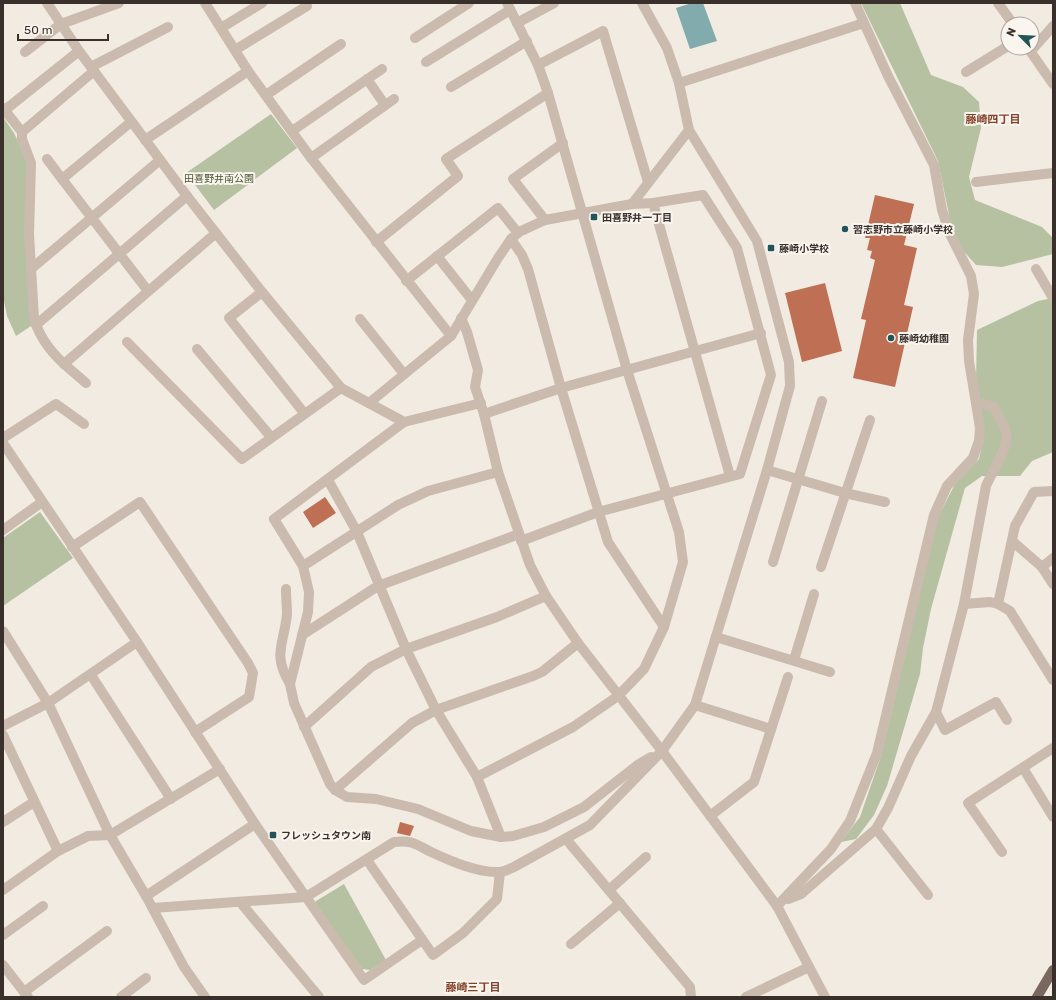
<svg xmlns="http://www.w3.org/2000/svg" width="1056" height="1000" font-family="Rubik,'Noto Sans JP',sans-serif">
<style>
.green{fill:#b6c1a2}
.water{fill:#82abae}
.building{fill:#bf6f53}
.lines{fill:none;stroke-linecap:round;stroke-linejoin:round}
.minor{stroke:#cabbae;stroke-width:10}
.major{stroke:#7a685e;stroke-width:10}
.poi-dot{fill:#235459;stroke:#faf5ee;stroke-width:1.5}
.labels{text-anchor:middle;stroke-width:4;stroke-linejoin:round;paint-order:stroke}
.park-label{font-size:10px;fill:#485631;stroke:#faf5ee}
.poi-label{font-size:10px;font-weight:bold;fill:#39302c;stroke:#faf5ee;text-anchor:start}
.neighbourhood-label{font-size:11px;font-weight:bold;fill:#844129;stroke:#faf5ee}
</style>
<rect width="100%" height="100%" fill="#f2ebe2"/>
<g class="green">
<path d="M 861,3 L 900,3 L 931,75 L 963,87 L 979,102 L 981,128 L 969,177 L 975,200 L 1042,227 L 1053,238 L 1053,254 L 1002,267 L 976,265 L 959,246 L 950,220 L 938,161 Z"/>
<path d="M 271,114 L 297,148 L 214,210 L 186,173 Z"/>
<path d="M 3,117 L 14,133 L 28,162 L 31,326 L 16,336 L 7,316 L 3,296 Z"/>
<path d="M 1053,298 L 1053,452 L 1032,461 L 1020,476 L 982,476 L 965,488 L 931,609 L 923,648 L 920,674 L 887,786 L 874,815 L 856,839 L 841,842 L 860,817 L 881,756 L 938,517 L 955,484 L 979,459 L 984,436 L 976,381 L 977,330 L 1038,301 Z"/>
<path d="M 40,512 L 73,558 L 3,606 L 3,538 Z"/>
<path d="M 344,884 L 386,960 L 370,970 L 362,969 L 315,904 L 316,901 Z"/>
</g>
<path class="water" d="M 692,3 L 703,3 L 717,41 L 690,49 L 676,8 Z"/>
<g class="building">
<path d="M 875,195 L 914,204 L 904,245 L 917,248 L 904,305 L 913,307 L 895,387 L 853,378 L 866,320 L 861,319 L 875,260 L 870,258 L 872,251 L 867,250 L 870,238 L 865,238 Z"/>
<path d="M 825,283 L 842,351 L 802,362 L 785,293 Z"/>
<path d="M 325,497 L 336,513 L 313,528 L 303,512 Z"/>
<path d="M 400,822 L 414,826 L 410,836 L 397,833 Z"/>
</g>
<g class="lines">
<g class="minor">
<path d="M 47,3 L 79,51 L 187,196 L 262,292 L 341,388 L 404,422 L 481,403"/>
<path d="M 205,3 L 248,71 L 311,158 L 451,336"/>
<path d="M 998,3 L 1013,24"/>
<path d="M 517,23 L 554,3"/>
<path d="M 221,28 L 262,3"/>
<path d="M 415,38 L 469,3"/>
<path d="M 1028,48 L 1053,84"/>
<path d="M 235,50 L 307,6 L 305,3"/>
<path d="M 1031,51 L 1053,26"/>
<path d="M 25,52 L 61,24 L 119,3"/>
<path d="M 426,62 L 510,10"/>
<path d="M 538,65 L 603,31 L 648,182"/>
<path d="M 91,67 L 168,27"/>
<path d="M 966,72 L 1008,46"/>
<path d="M 367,79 L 385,105"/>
<path d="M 679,83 L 864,23"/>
<path d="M 451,87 L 527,41"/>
<path d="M 266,95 L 341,44"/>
<path d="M 3,108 L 22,132 L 22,139 L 31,163 L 29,234 L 34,318 C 39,337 50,351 64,364 L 216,233"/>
<path d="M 5,110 L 79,51"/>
<path d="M 131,122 L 62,179 L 148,291"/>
<path d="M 292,131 L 382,69"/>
<path d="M 22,132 L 94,71"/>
<path d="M 145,140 L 248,71"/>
<path d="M 311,158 L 394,99"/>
<path d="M 47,159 L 62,179"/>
<path d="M 976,182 L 1053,173"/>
<path d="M 653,203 L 730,476"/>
<path d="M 632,204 L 689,130"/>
<path d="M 545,220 L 513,179 L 563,143"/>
<path d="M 511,239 L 522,255 L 528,269 L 561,388 L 608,542 L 664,627"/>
<path d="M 376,242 L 458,176 L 446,159 L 548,93"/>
<path d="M 437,256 L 471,299"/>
<path d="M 31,269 L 160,160"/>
<path d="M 1036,269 L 1053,298"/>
<path d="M 406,281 L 498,208 L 518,233"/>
<path d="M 262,292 L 229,318 L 304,413"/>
<path d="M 461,318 L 467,332 L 478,370 L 475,387 L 484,414 L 498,472 L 530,565 L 546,596 L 578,643 L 662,751 L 777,906 L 825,997"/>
<path d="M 360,319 L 404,374"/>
<path d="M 36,325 L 187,196"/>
<path d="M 127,342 L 242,459 L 341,388"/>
<path d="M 197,349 L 271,437"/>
<path d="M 64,364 L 86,383"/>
<path d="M 369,403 L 451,336 L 498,258 L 511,239 L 519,232 L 545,220 L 632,204 L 653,203 L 703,195 L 737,248 L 771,375 L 740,474 L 598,512 L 521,541"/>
<path d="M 484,414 L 561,388 L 761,333"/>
<path d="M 404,422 L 274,519 L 303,566 L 309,592 L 308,612 L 290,684 L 294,703 L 330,784 L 335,790 L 347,797 L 376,799 L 418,809 L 471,831 L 501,837 L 513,836 L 544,827 L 584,807 L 639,764 L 651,757"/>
<path d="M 3,438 L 56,404 L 84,424"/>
<path d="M 3,443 L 137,642 L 255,824 L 306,897 L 394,842 C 412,840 415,844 431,852 C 451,861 477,873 499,872 C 504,872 509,869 514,867 L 590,825 L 662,751 L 695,705 L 767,470 L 790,386 L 789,362 L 757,241 L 689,130 L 679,83 L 667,48 L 642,3"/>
<path d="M 767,470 L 845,493 L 885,502"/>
<path d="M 328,480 L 357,532 L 406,649 L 436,710 L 477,777 L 501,837"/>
<path d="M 1053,491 L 1034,492 L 1015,526 L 998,604 L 1010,611 L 1053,680"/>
<path d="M 3,530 L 42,502"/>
<path d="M 1012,541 L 1042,567 L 1053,584"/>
<path d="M 72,547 L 140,502 L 248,663 L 253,673 L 249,697 L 195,732"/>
<path d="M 773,562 L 822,401"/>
<path d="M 303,566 L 398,505 L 428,491 L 498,472"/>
<path d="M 821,567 L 870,420"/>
<path d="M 1042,567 L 1053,558"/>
<path d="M 286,589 C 286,597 287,606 287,614 C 284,645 272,654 290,684"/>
<path d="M 964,604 L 990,602 L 998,604"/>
<path d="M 3,631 L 48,703 L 110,835 L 146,896 L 184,967 L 205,997"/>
<path d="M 302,635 L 378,586 L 519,534"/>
<path d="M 716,637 L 830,672"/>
<path d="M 794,660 L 814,594"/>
<path d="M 91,675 L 171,799"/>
<path d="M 695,705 L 771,729"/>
<path d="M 936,712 L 945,730 L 996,702 L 1007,720"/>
<path d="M 3,726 L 48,703 L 137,642"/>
<path d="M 304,727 L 371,667 L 406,649 L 497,617 L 546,596"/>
<path d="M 3,735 L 58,851"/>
<path d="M 1023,768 L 1053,817"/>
<path d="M 477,777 L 573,727 L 618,696 L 644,669 L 664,627 L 683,562 L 679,532 L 627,370 L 548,93 L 538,65 L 507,3"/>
<path d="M 335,790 L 412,723 L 436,710 L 533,676 L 542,672 L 578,643"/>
<path d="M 710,816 L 754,782 L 788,677"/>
<path d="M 3,822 L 34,802"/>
<path d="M 876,829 L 928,895"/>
<path d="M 566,839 L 690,987 L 691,997"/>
<path d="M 1002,852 L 968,803 L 1053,748"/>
<path d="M 367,860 L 433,955 L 463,933 L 497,899 L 500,872"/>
<path d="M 3,890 L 58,851 L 88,836 L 110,835 L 220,769"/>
<path d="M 609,890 L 646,857"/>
<path d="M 146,896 L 255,824"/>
<path d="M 788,899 L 801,894 L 876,829 L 888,808 L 911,756 L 936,712 L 964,604 L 986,486 C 992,471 1009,448 1006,433 C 1004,425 998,415 994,407 L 976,402"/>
<path d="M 241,903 L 319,997"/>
<path d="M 777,906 L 831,849 L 850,821 L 877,753 L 934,515 L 947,486 L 973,458 L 979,441 L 980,428 L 969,361 L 968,340 L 974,294 L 971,276 L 949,232 L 942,210 L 934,165 L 888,76 L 855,3"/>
<path d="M 153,908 L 306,897 L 364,980 L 422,940"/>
<path d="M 3,935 L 43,906"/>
<path d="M 571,944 L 620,903"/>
<path d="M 3,965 L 28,997"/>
<path d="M 24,992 L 107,931"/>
<path d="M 121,997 L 146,978"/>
<path d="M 746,997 L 809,967"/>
</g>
<path class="major" d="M 1037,997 L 1053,970"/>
</g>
<g class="poi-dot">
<rect x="590" y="213" width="8" height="8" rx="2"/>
<circle cx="845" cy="229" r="4"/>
<rect x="767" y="244" width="8" height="8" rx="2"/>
<circle cx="891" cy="338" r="4"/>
<rect x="269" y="831" width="8" height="8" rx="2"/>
</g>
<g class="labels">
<g class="park-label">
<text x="219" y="182">田喜野井南公園</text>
</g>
<g class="poi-label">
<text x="602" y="221">田喜野井一丁目</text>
<text x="853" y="233">習志野市立藤崎小学校</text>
<text x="779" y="252">藤崎小学校</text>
<text x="899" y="342">藤崎幼稚園</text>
<text x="281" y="839">フレッシュタウン南</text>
</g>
<g class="neighbourhood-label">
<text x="993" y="123">藤崎四丁目</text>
<text x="473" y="991">藤崎三丁目</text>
</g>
</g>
<rect width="1056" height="1000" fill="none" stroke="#39302c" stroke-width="8"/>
<g transform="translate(1020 36) rotate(294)"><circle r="19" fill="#faf5ee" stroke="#ada6a0"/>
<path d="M0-3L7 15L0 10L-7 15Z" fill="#235459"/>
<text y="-6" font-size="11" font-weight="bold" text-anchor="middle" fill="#39302c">N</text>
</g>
<path d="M18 34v6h90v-6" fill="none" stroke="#39302c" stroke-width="2"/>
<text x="24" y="34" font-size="12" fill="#39302c" stroke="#faf5ee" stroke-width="3" paint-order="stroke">50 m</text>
</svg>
